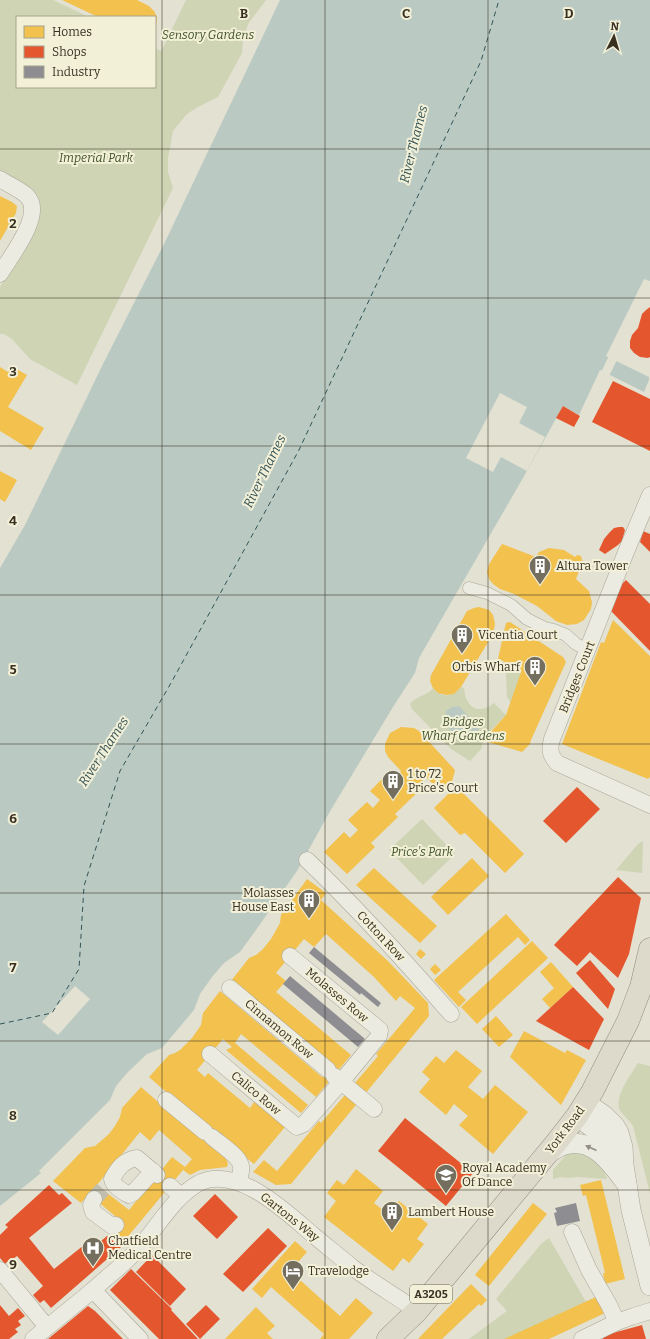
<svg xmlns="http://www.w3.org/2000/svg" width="650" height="1339" font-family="Bitter,serif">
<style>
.green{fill:#ced4b4}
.water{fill:#bacac3}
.pier{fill:#e3e1d1}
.homes{fill:#f2c14e;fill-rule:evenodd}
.shops{fill:#e4572e}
.industry{fill:#8d8d92}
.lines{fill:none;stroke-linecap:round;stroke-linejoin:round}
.ferry{stroke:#325356;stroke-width:1;stroke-dasharray:5 4;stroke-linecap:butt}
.minor-tunnel{stroke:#c1beae;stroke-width:16;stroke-dasharray:16 8;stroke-linecap:butt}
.pedestrian-casing{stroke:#a9a699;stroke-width:13}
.minor-casing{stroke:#a9a699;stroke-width:17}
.tertiary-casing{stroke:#a9a699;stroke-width:20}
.trunk-casing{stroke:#8f8b80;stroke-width:23}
.pedestrian{stroke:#ecebe1;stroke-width:12}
.minor{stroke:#ecebe1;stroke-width:16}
.tertiary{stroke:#ecebe1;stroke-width:19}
.trunk{stroke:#dddacb;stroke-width:22}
.oneway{fill:#928e81}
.grid{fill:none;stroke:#383021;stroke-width:1;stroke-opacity:0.55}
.labels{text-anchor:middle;stroke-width:4;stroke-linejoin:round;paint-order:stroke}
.shield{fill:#f3f0d8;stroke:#706a58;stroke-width:1}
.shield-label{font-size:11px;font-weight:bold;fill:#383021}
.park-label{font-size:12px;font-style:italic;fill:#41532a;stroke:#f3f0d8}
.poi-label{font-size:12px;fill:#383021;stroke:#f3f0d8;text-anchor:start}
.street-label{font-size:12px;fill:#383021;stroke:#f3f0d8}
.water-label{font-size:13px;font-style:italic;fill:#325356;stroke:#f3f0d8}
.grid-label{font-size:13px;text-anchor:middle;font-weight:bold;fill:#383021;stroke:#f3f0d8;stroke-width:4;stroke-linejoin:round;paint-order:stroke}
</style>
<rect width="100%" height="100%" fill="#e3e1d1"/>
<g class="green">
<path d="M 0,0 L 53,0 L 89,17 L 17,17 L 17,87 L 155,87 L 155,48 L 161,51 L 164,46 L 186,0 L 266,0 L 248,24 L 243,39 L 242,53 L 218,97 L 196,108 L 186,115 L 173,131 L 168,158 L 168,172 L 173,188 L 77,385 L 30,359 L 12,339 L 4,334 L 0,334 L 0,287 L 37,223 L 40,211 L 38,199 L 0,172 Z"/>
<path d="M 503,661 L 521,672 L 511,703 L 507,697 L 506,673 L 501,665 Z"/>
<path d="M 461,687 L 464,688 C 465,707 478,716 494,703 L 506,715 C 499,722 481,738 482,748 L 470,761 L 451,749 L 412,709 L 410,704 C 416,696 427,696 433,688 C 444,699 451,697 461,687 Z"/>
<path d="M 422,819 L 455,854 L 423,885 L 389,850 Z"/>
<path d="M 643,841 L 642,873 L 616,870 L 638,844 Z"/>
<path d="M 638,1063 L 650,1066 L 650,1193 L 633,1126 C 630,1121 625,1117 621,1112 C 612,1098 631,1075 638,1063 Z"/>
<path d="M 581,1152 L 601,1163 L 607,1179 L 577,1177 L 568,1178 L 561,1177 L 553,1179 L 553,1170 L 567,1154 Z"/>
<path d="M 549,1238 L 586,1302 L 513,1339 L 469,1339 L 507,1311 L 496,1299 L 541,1244 Z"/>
</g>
<g class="water">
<path d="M 280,0 L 650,0 L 650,281 L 644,279 L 606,356 L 649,377 L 649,380 L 644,392 L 600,370 L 579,415 L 563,406 L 527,471 L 419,658 L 415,673 L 393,707 L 329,813 L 297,871 L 256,930 L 240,952 L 224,963 L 212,977 L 200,994 L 194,1010 L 162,1048 L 147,1054 L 127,1073 L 116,1086 L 110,1100 L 39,1171 L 41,1173 L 0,1206 L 0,568 L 25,525 L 104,362 L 165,242 Z"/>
<path d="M 459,706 L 479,728 C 476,736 472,739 464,742 C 452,734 444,727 446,711 L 452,707 Z"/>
</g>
<g class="pier">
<path d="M 609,356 L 617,360 L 609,376 L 601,372 Z"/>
<path d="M 500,393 L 527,407 L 519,423 L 545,437 L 527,471 L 501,457 L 493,472 L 466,458 Z"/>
<path d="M 75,986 L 90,999 L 58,1035 L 42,1022 Z"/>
</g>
<g class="homes">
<path d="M 62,0 L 137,0 L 149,6 L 154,11 L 157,17 L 156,28 L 155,17 L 98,17 Z"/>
<path d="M 0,196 L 12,202 L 17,206 L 16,213 L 0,241 Z"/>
<path d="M 11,366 L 27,375 L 8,407 L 44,428 L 31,450 L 0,431 L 0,367 L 8,372 Z"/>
<path d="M 0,471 L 17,480 L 5,502 L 0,499 Z"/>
<path d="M 502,544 L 536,557 L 539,552 L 549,548 L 564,550 L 575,557 L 577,555 L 581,556 L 582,560 L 585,564 L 579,571 L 576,579 L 589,591 L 592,602 L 591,609 L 584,620 L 577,624 L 567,625 L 556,621 L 537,606 L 514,594 L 500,589 L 493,584 L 489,579 L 487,572 L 489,564 Z"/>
<path d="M 479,607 L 489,610 L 493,615 L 495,624 L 493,634 L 461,687 L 454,694 L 446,695 L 438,693 L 433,688 L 430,681 L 431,675 L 467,611 L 474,608 Z"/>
<path d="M 613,620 L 650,656 L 650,777 L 648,779 L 562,744 L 601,642 L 604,643 Z"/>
<path d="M 510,622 L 563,657 L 566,662 L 531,740 L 530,744 L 522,752 L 485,741 L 484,739 L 506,715 L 521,672 L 503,661 L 498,659 L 505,627 L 506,623 Z"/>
<path d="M 401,727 L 414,728 L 419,731 L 455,770 L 452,782 L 441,792 L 426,777 L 419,784 L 422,788 L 395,814 L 398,817 L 371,843 L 375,847 L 347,874 L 324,852 L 344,832 L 350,838 L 358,830 L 348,820 L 367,802 L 373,808 L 380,800 L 370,791 L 389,772 L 395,777 L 401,771 L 388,757 L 385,751 L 385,744 L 390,733 Z"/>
<path d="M 456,786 L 524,854 L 505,873 L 465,833 L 460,835 L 434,808 Z"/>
<path d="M 472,858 L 489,876 L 448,915 L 431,897 Z"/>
<path d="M 374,868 L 437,926 L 420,943 L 356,885 Z"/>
<path d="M 307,879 L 326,893 L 321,900 L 388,961 L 428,1003 L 429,1016 L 291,1184 L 276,1185 L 253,1172 L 264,1160 L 277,1171 L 319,1121 L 321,1123 L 378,1056 L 376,1054 L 415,1008 L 400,996 L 396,1001 L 374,977 L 326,934 L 314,947 L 304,939 L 276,973 L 286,981 L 276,992 L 351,1055 L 316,1097 L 241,1034 L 235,1043 L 308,1105 L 301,1113 L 226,1050 L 232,1047 L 223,1039 L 197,1070 L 205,1077 L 208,1073 L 250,1108 L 254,1102 L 285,1127 L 254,1164 L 223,1139 L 207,1143 L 226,1159 L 228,1163 L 227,1167 L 200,1170 L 190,1175 L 183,1170 L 121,1245 L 111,1236 L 122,1222 L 89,1194 L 81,1203 L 53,1181 L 85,1148 L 95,1146 L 109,1134 L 115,1126 L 120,1117 L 122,1108 L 141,1087 L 173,1115 L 181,1105 L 149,1077 L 169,1055 L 175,1053 L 180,1050 L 192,1038 L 201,1025 L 203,1013 L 220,991 L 322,1077 L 333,1064 L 231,981 L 249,958 L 256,955 L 263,949 L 271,939 L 280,923 L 281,915 ZM 159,1130 L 192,1159 L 185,1167 L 172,1157 L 129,1210 L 97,1185 L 140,1132 L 150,1141 Z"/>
<path d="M 506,914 L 530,940 L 525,945 L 518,937 L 458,992 L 466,1000 L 459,1007 L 434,980 Z"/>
<path d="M 532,941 L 548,958 L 477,1024 L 461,1007 Z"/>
<path d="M 420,949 L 426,954 L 421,959 L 416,954 Z"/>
<path d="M 551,962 L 573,987 L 550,1008 L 542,999 L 554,988 L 540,972 Z"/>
<path d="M 435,964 L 441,970 L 435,975 L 430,969 Z"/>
<path d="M 496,1016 L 513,1035 L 499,1047 L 482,1029 Z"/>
<path d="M 524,1031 L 565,1053 L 567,1050 L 586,1060 L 561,1105 L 510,1057 Z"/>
<path d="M 456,1050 L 482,1071 L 468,1087 L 483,1099 L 495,1085 L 528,1112 L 493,1154 L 459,1125 L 468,1116 L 454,1104 L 446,1115 L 419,1092 L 430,1079 L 422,1072 L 436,1056 L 444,1063 Z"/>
<path d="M 356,1169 L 383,1191 L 374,1203 L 388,1214 L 399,1201 L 428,1224 L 417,1239 L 424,1244 L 409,1263 L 403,1258 L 393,1271 L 324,1217 L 336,1201 L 327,1193 L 337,1180 L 344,1185 Z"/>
<path d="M 601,1180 L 625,1279 L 605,1284 L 603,1273 L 605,1273 L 586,1195 L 583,1196 L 580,1185 Z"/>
<path d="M 533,1203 L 547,1214 L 489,1286 L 475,1275 Z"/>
<path d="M 295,1241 L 307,1252 L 290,1271 L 340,1316 L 356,1298 L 373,1313 L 349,1339 L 320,1339 L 324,1334 L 271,1287 L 262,1298 L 252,1289 Z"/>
<path d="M 471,1284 L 487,1300 L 481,1306 L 479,1304 L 442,1339 L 418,1339 Z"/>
<path d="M 598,1296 L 605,1313 L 549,1339 L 504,1339 Z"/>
<path d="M 256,1307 L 275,1326 L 267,1333 L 273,1339 L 225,1339 Z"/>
</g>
<g class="shops">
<path d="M 650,307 L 650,357 L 648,358 L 640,357 L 634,353 L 630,348 L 630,341 L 632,335 L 638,328 L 642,314 L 646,310 Z"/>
<path d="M 613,381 L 650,399 L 650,451 L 592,422 Z"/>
<path d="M 563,406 L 580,416 L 574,427 L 556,418 Z"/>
<path d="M 619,527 L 623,527 L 625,530 L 622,541 L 618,545 L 605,554 L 599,550 L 604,539 L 609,533 L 614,528 Z"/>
<path d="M 643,531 L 650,534 L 650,552 L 640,542 Z"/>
<path d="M 626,580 L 650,604 L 650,651 L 610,610 L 618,588 Z"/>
<path d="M 577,787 L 600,809 L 566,843 L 543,821 Z"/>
<path d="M 618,877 L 641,898 L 629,954 L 618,978 L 590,952 L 577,966 L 554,945 Z"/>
<path d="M 590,960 L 615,989 L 608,1009 L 576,973 Z"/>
<path d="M 573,987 L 604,1019 L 589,1050 L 536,1021 Z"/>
<path d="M 405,1118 L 473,1173 L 446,1206 L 378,1151 Z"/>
<path d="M 49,1185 L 59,1195 L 62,1193 L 72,1203 L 29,1238 L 54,1269 L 84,1245 L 90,1250 L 107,1236 L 121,1247 L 51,1308 L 44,1300 L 40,1303 L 33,1295 L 43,1286 L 17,1256 L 13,1259 L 11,1258 L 5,1264 L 0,1258 L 0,1235 L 8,1227 L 5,1225 Z"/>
<path d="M 215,1194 L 238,1217 L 217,1239 L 193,1216 Z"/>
<path d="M 268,1228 L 287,1246 L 243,1292 L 223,1274 Z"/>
<path d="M 152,1255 L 186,1289 L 170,1306 L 136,1272 Z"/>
<path d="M 131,1269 L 172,1309 L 171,1310 L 198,1339 L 159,1339 L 110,1290 Z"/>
<path d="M 0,1305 L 9,1316 L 18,1308 L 25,1316 L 18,1321 L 21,1325 L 15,1329 L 18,1332 L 9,1339 L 0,1339 Z"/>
<path d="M 206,1305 L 220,1319 L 200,1339 L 186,1324 Z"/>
<path d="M 88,1306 L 95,1311 L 123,1339 L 48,1339 Z"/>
<path d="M 642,1325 L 646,1339 L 603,1339 L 602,1336 Z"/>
</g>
<g class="industry">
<path d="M 314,947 L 381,1003 L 378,1007 L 361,993 L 360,995 L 309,953 Z"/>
<path d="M 290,976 L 365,1039 L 358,1047 L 283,984 Z"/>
<path d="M 576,1203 L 580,1221 L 557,1226 L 554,1213 L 557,1212 L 555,1208 Z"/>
</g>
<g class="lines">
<path class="ferry" d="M 0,1024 L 52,1013 L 79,969 L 84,886 L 120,771 L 171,683 L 299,450 L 481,61 L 499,0"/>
<path class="minor-tunnel" d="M 94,1199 L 103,1189"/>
<g class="pedestrian-casing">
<path id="pedestrian" d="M 469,588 L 487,593 L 511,605 L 527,619 L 545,628 L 554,630 L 566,635 L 576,644 L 587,650"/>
</g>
<g class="minor-casing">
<g id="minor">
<path d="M 0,179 C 7,184 21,190 27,196 C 45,214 10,257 0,274"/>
<path d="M 650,495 L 626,552 L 552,739 C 549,750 550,755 557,763 L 650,805"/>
<path d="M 307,860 C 358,909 405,961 451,1014"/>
<path d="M 230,988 L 328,1070"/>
<path d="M 210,1054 L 297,1127 L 304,1124 L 341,1082 L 379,1036 L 380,1030 L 290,956"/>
<path d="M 334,1076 L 374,1109"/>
<path d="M 166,1100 L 205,1132"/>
<path d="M 212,1137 C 219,1143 237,1155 240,1163 C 243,1169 240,1176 238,1182"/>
<path d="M 153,1171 L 133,1193 L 129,1195 C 122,1191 113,1186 112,1179 C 118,1168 124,1160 137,1158 L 157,1175"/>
<path d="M 170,1186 L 181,1196"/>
<path d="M 94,1199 L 91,1205 L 93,1212 L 112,1226 L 116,1225"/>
<path d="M 572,1232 L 589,1270 L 609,1305 L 617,1322"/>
<path d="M 0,1270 L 47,1327"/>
<path d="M 93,1290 C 108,1276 126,1263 140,1247 C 157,1227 175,1196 199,1183 C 237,1164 286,1212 312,1234 C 325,1245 339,1256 352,1267 C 373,1283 396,1296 417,1311"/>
<path d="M 634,1316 L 650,1311"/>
<path d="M 33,1339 L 93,1290 L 140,1339"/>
<path d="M 582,1339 L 617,1322 L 631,1317"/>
</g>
</g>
<g class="tertiary-casing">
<g id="tertiary">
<path d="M 585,1102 L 604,1115 L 615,1126 L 619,1133 L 623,1147 L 624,1165 L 631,1210 L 650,1286"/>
<path d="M 577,1116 L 599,1133 L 609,1143 L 622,1162"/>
<path d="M 546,1155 C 551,1152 557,1148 562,1146 C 592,1134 612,1165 627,1185"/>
</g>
</g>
<g class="trunk-casing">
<path id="trunk" d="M 388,1339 L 417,1311 L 556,1143 L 577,1116 L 592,1092 L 628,1021 L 641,987 L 650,949"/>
</g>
<use href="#pedestrian" class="pedestrian"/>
<use href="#minor" class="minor"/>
<use href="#tertiary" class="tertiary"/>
<use href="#trunk" class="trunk"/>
</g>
<defs><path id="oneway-solid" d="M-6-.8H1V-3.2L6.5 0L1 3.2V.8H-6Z"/></defs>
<use class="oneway" href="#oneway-solid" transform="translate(591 1148) rotate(-156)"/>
<path class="grid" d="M 162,0 L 162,1339M 325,0 L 325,1339M 488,0 L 488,1339M 0,149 L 650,149M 0,298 L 650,298M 0,446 L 650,446M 0,595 L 650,595M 0,744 L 650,744M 0,893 L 650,893M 0,1041 L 650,1041M 0,1190 L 650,1190"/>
<defs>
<g id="building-pin" transform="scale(1.15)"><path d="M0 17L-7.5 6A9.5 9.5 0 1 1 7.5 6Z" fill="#746e5f" stroke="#f3f0d8"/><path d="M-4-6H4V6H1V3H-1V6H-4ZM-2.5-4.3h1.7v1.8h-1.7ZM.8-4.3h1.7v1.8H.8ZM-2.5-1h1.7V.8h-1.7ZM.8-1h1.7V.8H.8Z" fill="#fff"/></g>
<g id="school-pin" transform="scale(1.15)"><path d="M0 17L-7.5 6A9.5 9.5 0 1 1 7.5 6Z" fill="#746e5f" stroke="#f3f0d8"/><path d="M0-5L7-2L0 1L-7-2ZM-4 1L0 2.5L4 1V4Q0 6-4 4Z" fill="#fff"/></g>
<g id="hospital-pin" transform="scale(1.15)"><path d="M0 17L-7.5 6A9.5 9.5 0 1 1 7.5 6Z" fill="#746e5f" stroke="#f3f0d8"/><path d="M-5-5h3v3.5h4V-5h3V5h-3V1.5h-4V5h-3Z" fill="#fff"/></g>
<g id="hotel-pin" transform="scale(1.15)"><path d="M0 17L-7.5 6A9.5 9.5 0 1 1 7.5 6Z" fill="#746e5f" stroke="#f3f0d8"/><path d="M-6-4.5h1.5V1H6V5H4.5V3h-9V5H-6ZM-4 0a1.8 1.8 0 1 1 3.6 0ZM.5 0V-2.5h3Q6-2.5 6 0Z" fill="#fff"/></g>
</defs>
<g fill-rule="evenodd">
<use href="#building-pin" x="540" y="566"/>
<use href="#building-pin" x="462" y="635"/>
<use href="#building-pin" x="535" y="667"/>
<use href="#building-pin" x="393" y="781"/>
<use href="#building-pin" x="309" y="900"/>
<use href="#school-pin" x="446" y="1175"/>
<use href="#building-pin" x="392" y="1212"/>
<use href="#hospital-pin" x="93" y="1248"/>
<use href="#hotel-pin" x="293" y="1271"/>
</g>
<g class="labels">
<rect class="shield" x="410" y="1285" width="42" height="18" rx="3"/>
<g class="shield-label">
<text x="431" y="1298">A3205</text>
</g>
<g class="park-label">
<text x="208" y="39">Sensory Gardens</text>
<text x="96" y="162">Imperial Park</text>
<text x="463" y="726">Bridges<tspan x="463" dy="14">Wharf Gardens</tspan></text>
<text x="422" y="856">Price's Park</text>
</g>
<g class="poi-label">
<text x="556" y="570">Altura Tower</text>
<text x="478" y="639">Vicentia Court</text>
<text x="520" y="671" text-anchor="end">Orbis Wharf</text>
<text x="408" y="778">1 to 72<tspan x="408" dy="14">Price's Court</tspan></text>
<text x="294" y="897" text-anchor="end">Molasses<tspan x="294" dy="14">House East</tspan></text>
<text x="462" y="1172">Royal Academy<tspan x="462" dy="14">Of Dance</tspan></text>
<text x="408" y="1216">Lambert House</text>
<text x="108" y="1245">Chatfield<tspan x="108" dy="14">Medical Centre</tspan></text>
<text x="308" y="1275">Travelodge</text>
</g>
<g class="street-label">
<text transform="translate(577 677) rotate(-68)" y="4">Bridges Court</text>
<text transform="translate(381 936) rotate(47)" y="4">Cotton Row</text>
<text transform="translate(337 995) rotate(40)" y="4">Molasses Row</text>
<text transform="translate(279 1029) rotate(40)" y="4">Cinnamon Row</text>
<text transform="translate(256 1093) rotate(40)" y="4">Calico Row</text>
<text transform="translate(565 1130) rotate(-53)" y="4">York Road</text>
<text transform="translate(290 1217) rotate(38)" y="4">Gartons Way</text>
</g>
<g class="water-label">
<text transform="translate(413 144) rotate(-76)" y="5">River Thames</text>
<text transform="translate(264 471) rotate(-64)" y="5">River Thames</text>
<text transform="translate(103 751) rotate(-57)" y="5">River Thames</text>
</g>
</g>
<g class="grid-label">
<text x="244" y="18">B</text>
<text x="406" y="18">C</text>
<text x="569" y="18">D</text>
<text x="13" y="228">2</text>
<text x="13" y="376">3</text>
<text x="13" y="525">4</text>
<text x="13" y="674">5</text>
<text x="13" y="823">6</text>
<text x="13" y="972">7</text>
<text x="13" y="1120">8</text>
<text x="13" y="1269">9</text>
</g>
<rect x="16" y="16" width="140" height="72" fill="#f3f0d8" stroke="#a8a38f"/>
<rect x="24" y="26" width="20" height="12" fill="#f2c14e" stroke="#a8a38f"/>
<text x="52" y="36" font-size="12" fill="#383021">Homes</text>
<rect x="24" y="46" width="20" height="12" fill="#e4572e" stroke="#a8a38f"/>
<text x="52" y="56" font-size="12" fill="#383021">Shops</text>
<rect x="24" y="66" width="20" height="12" fill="#8d8d92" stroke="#a8a38f"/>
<text x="52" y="76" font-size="12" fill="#383021">Industry</text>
<g transform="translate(614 36) rotate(5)" stroke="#f3f0d8" stroke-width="3" paint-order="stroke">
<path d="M0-3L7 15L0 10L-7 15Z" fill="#383021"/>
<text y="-6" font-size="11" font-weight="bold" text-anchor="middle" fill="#383021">N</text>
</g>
</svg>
